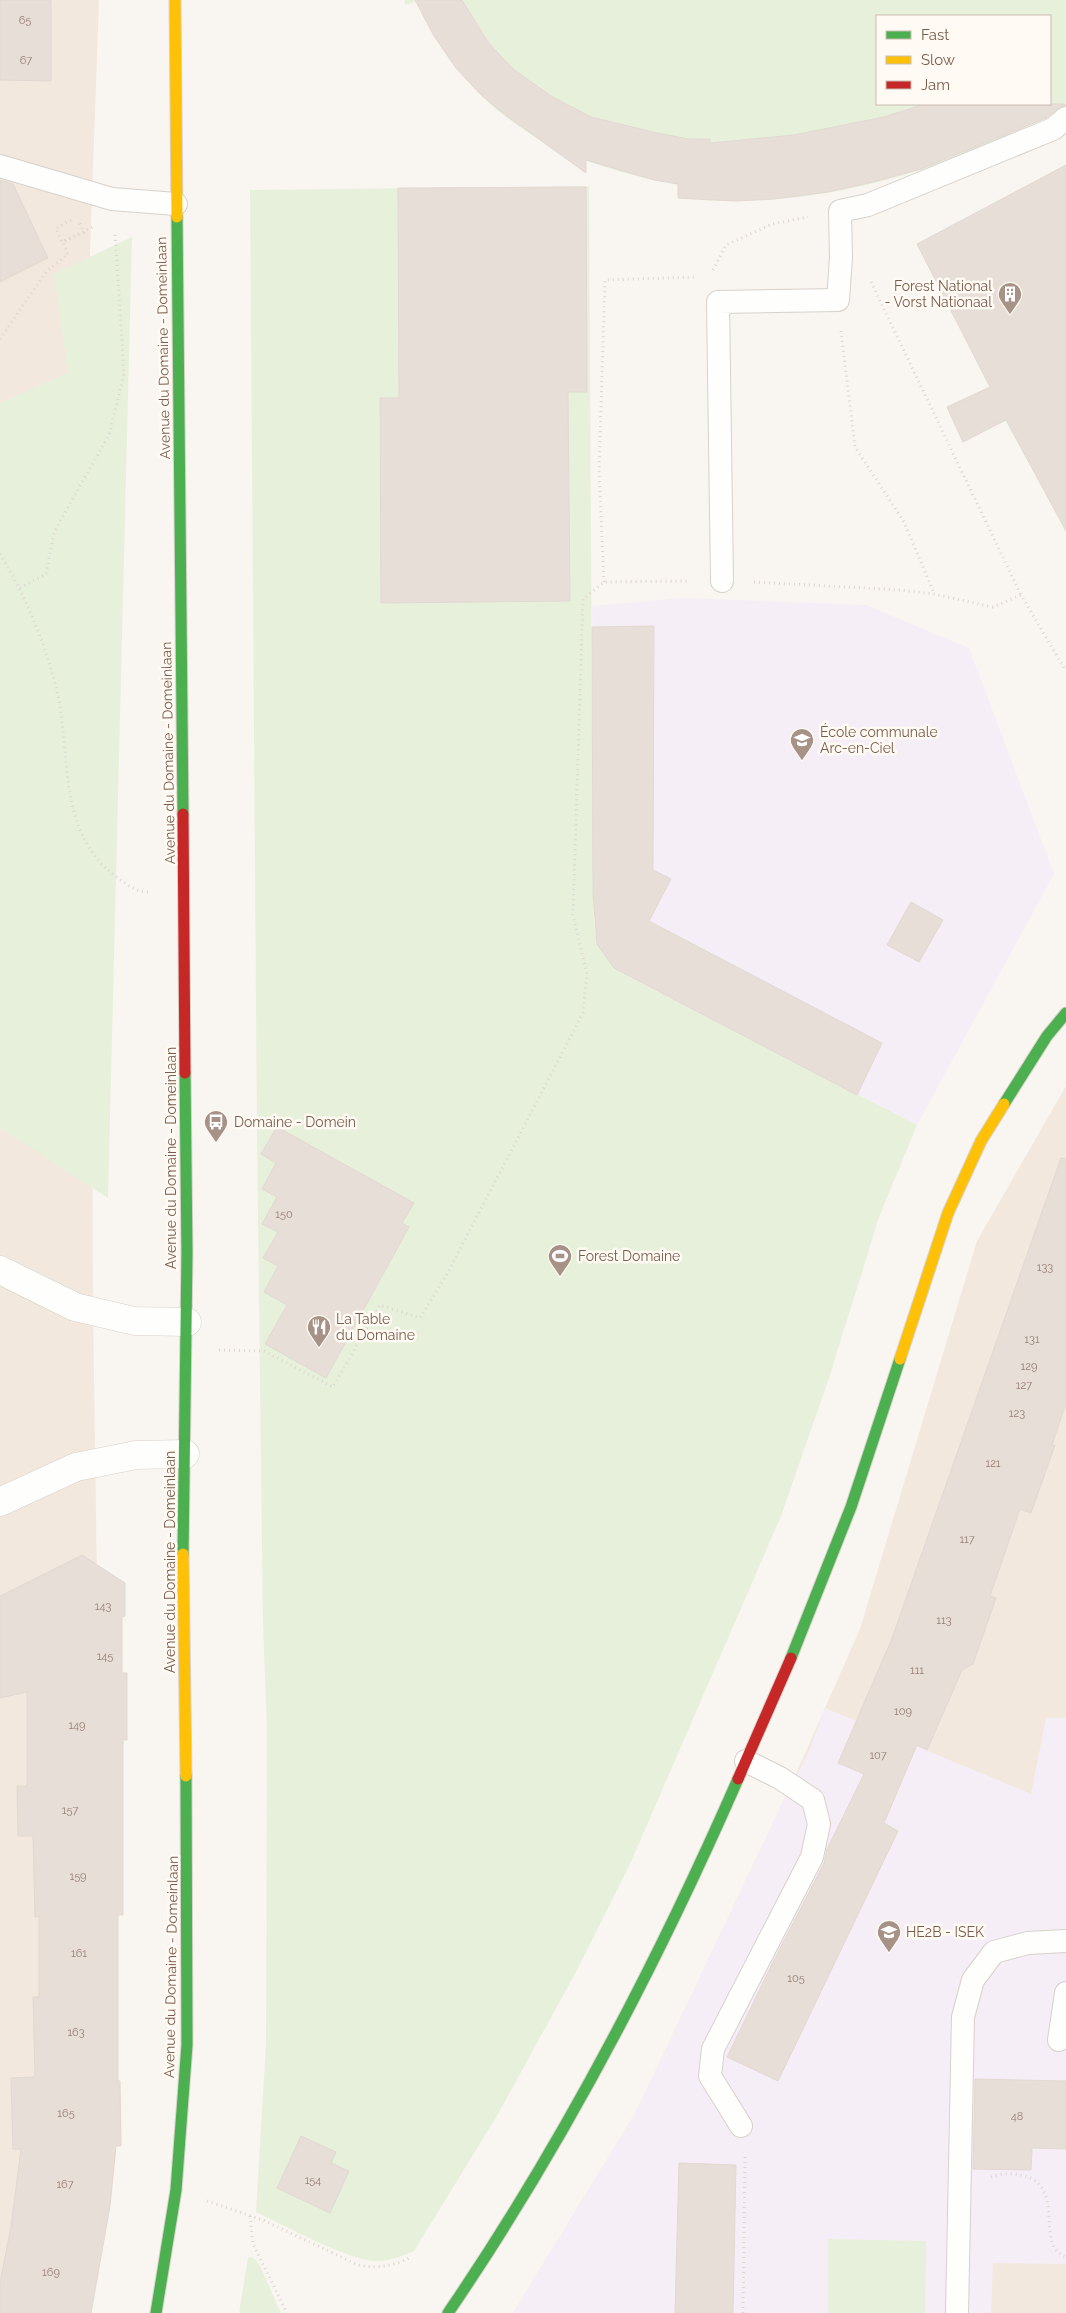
<svg xmlns="http://www.w3.org/2000/svg" width="1066" height="2313" font-family="Raleway,sans-serif">
<style>
.residential{fill:#f2e8de}
.education{fill:#f6eef6}
.green{fill:#e7f0db;fill-rule:evenodd}
.building{fill:#e6ded7;stroke:#e2d8d2}
.lines{fill:none;stroke-linecap:round;stroke-linejoin:round}
.lane-casing{stroke:#d7d1cb;stroke-width:24}
.street-casing{stroke:#d7d1cb;stroke-width:29}
.fast-casing{stroke:#d9d2cb;stroke-width:13}
.slow-casing{stroke:#d9d2cb;stroke-width:13}
.jam-casing{stroke:#d9d2cb;stroke-width:13}
.path{stroke:#dcd5d0;stroke-width:3;stroke-dasharray:1 4;stroke-linecap:butt}
.lane{stroke:#fefefd;stroke-width:22}
.street{stroke:#fefefd;stroke-width:28}
.fast{stroke:#4caf50;stroke-width:11}
.slow{stroke:#ffc107;stroke-width:11}
.jam{stroke:#c62828;stroke-width:11}
.labels{text-anchor:middle;stroke-width:5;stroke-linejoin:round;paint-order:stroke}
.number-label{font-size:11px;fill:#977e72}
.poi-label{font-size:14px;fill:#7a5c4d;stroke:#fffaf3;text-anchor:start}
.street-label{font-size:14px;fill:#7a5c4d;stroke:#fffaf3}
</style>
<rect width="100%" height="100%" fill="#f9f5f0"/>
<g class="residential">
<path d="M 0,0 L 99,0 L 89,279 L 93,1308 L 100,1795 L 0,2313 Z"/>
<path d="M 1066,1086 L 1066,2313 L 513,2313 L 636,2112 L 791,1785 L 860,1629 L 977,1241 Z"/>
</g>
<g class="education">
<path d="M 683,598 L 866,605 L 969,648 L 1054,874 L 917,1125 L 622,973 L 609,961 L 597,944 L 593,899 L 592,606 Z"/>
<path d="M 825,1708 L 1031,1794 L 1046,1718 L 1066,1718 L 1066,2264 L 993,2263 L 991,2313 L 513,2313 L 636,2112 L 791,1785 L 808,1754 Z"/>
</g>
<g class="green">
<path d="M 404,0 L 1066,0 L 1066,102 C 1051,116 1029,125 1010,134 C 913,182 786,211 678,198 L 678,184 C 607,173 533,147 482,96 C 473,87 467,74 460,64 C 445,43 431,22 416,1 L 406,5 ZM 877,16 L 1050,16 L 1050,104 L 877,104 Z"/>
<path d="M 589,186 L 593,899 C 595,935 593,947 622,973 L 917,1125 L 879,1217 L 829,1378 L 781,1516 L 630,1864 L 577,1970 L 498,2114 L 414,2251 C 402,2256 390,2261 377,2261 C 351,2262 282,2224 256,2212 L 266,2044 L 267,1731 L 263,1624 L 257,1134 L 250,190 Z"/>
<path d="M 132,237 L 108,1198 L 0,1128 L 0,403 L 68,373 L 54,274 Z"/>
<path d="M 828,2239 L 926,2241 L 925,2313 L 828,2313 Z"/>
<path d="M 251,2257 L 256,2260 L 260,2266 L 281,2313 L 239,2313 L 248,2258 Z"/>
</g>
<g class="building">
<path d="M 0,0 L 51,0 L 51,81 L 0,80 Z"/>
<path d="M 415,0 L 462,0 L 488,42 L 513,69 L 551,96 L 591,117 L 657,133 L 689,139 L 710,139 L 710,143 L 794,135 L 884,117 L 925,104 L 1066,104 L 1066,105 L 1058,108 L 1046,118 L 921,169 L 869,183 L 828,192 L 774,199 L 735,201 L 678,198 L 678,184 L 654,180 L 586,160 L 586,173 L 504,114 L 481,95 L 456,68 L 434,36 Z"/>
<path d="M 1066,165 L 1066,531 L 1006,420 L 963,442 L 947,407 L 990,387 L 917,244 Z"/>
<path d="M 0,180 L 13,184 L 48,258 L 0,282 Z"/>
<path d="M 586,187 L 587,392 L 568,392 L 570,601 L 381,603 L 380,398 L 399,398 L 398,188 Z"/>
<path d="M 654,626 L 653,870 L 671,879 L 649,921 L 882,1043 L 857,1095 L 614,968 L 597,944 L 593,893 L 592,627 Z"/>
<path d="M 911,902 L 943,920 L 919,962 L 887,945 Z"/>
<path d="M 277,1127 L 414,1203 L 402,1223 L 409,1227 L 326,1378 L 265,1344 L 287,1305 L 264,1292 L 278,1266 L 263,1258 L 278,1232 L 262,1224 L 277,1197 L 262,1189 L 276,1163 L 261,1154 Z"/>
<path d="M 1061,1158 L 1066,1159 L 1066,1403 L 1052,1445 L 1055,1445 L 1031,1513 L 1020,1509 L 990,1596 L 996,1598 L 973,1664 L 962,1670 L 927,1750 L 917,1745 L 884,1823 L 898,1831 L 778,2081 L 727,2057 L 771,1966 L 824,1863 L 827,1849 L 864,1774 L 838,1763 L 891,1641 Z"/>
<path d="M 82,1555 L 125,1583 L 125,1616 L 122,1617 L 122,1673 L 127,1673 L 127,1740 L 123,1740 L 123,1915 L 118,1915 L 118,2081 L 120,2081 L 121,2146 L 116,2146 L 110,2206 L 91,2313 L 0,2313 L 0,2283 L 11,2226 L 21,2149 L 13,2149 L 11,2078 L 35,2077 L 33,1997 L 39,1997 L 39,1916 L 35,1917 L 33,1836 L 18,1836 L 17,1786 L 27,1786 L 27,1692 L 0,1698 L 0,1596 Z"/>
<path d="M 975,2079 L 1066,2081 L 1066,2149 L 1032,2148 L 1031,2170 L 973,2169 Z"/>
<path d="M 301,2136 L 336,2152 L 331,2163 L 349,2171 L 330,2213 L 277,2188 Z"/>
<path d="M 679,2163 L 736,2165 L 733,2313 L 675,2313 Z"/>
</g>
<g class="lines">
<g class="lane-casing">
<g id="lane">
<path d="M 0,166 L 112,199 L 176,204"/>
<path d="M 722,581 L 718,302 L 838,300 L 841,257 L 840,211 L 868,205 L 1053,129 L 1066,118"/>
<path d="M 1059,2040 L 1066,1993"/>
<path d="M 741,2126 L 710,2076 L 713,2049 L 812,1857 L 819,1824 L 813,1800 L 780,1778 L 746,1761"/>
<path d="M 957,2313 L 963,2017 L 973,1980 L 994,1952 L 1028,1943 L 1066,1941"/>
</g>
</g>
<g class="street-casing">
<g id="street">
<path d="M 0,1270 L 75,1307 L 134,1321 L 187,1322"/>
<path d="M 0,1502 L 76,1467 L 136,1455 L 185,1454"/>
</g>
</g>
<g class="fast-casing">
<g id="fast">
<path d="M 177,217 L 183,814"/>
<path d="M 1004,1104 L 1047,1036 L 1066,1013"/>
<path d="M 183,1554 L 187,1253 L 185,1073"/>
<path d="M 791,1658 L 851,1507 L 900,1359"/>
<path d="M 156,2313 L 176,2190 L 187,2045 L 186,1776"/>
<path d="M 448,2313 C 562,2146 657,1964 738,1779"/>
</g>
</g>
<g class="slow-casing">
<g id="slow">
<path d="M 175,0 L 177,217"/>
<path d="M 900,1359 L 948,1213 L 981,1141 L 1004,1104"/>
<path d="M 183,1554 L 186,1776"/>
</g>
</g>
<g class="jam-casing">
<g id="jam">
<path d="M 183,814 L 185,1073"/>
<path d="M 738,1779 L 791,1658"/>
</g>
</g>
<g class="path">
<path d="M 71,220 L 56,228 L 62,242 L 93,227"/>
<path d="M 713,270 L 726,245 L 772,224 L 808,217"/>
<path d="M 871,282 L 1021,595"/>
<path d="M 841,331 L 855,447 L 904,522 L 934,593"/>
<path d="M 0,339 L 46,272 L 68,254 L 63,242 L 84,233 L 79,222"/>
<path d="M 0,554 C 25,595 44,640 56,687 C 73,753 54,832 118,878 C 128,885 136,892 148,892"/>
<path d="M 604,582 L 599,470 L 605,280 L 697,277"/>
<path d="M 754,582 L 900,590 L 934,594 L 993,607 L 1021,595 L 1066,671"/>
<path d="M 20,588 L 46,574 L 54,532 L 109,435 L 124,374 L 115,232"/>
<path d="M 219,1350 L 264,1351 L 333,1387 L 380,1305 L 420,1318 L 446,1276 L 583,1013 L 587,974 L 573,915 L 583,599 L 604,582 L 690,581"/>
<path d="M 991,2177 C 1001,2173 1014,2173 1025,2176 C 1066,2188 1034,2246 1066,2257"/>
<path d="M 207,2201 L 263,2220 L 358,2265 C 375,2269 394,2266 409,2258"/>
<path d="M 250,2216 L 253,2244 L 287,2313"/>
<path d="M 743,2313 L 745,2156"/>
</g>
<use href="#lane" class="lane"/>
<use href="#street" class="street"/>
<use href="#fast" class="fast"/>
<use href="#slow" class="slow"/>
<use href="#jam" class="jam"/>
</g>
<defs>
<g id="building-pin" transform="scale(1.25)"><path d="M0 17L-7.5 6A9.5 9.5 0 1 1 7.5 6Z" fill="#a69286" stroke="#fffaf3"/><path d="M-4-6H4V6H1V3H-1V6H-4ZM-2.5-4.3h1.7v1.8h-1.7ZM.8-4.3h1.7v1.8H.8ZM-2.5-1h1.7V.8h-1.7ZM.8-1h1.7V.8H.8Z" fill="#fff"/></g>
<g id="school-pin" transform="scale(1.25)"><path d="M0 17L-7.5 6A9.5 9.5 0 1 1 7.5 6Z" fill="#a69286" stroke="#fffaf3"/><path d="M0-5L7-2L0 1L-7-2ZM-4 1L0 2.5L4 1V4Q0 6-4 4Z" fill="#fff"/></g>
<g id="bus-pin" transform="scale(1.25)"><path d="M0 17L-7.5 6A9.5 9.5 0 1 1 7.5 6Z" fill="#a69286" stroke="#fffaf3"/><path d="M-5-6H5V4H4V6H2V4H-2V6H-4V4H-5ZM-3.5-4V0h7V-4ZM-3.5 1.2v1.5H-2V1.2ZM2 1.2v1.5H3.5V1.2Z" fill="#fff"/></g>
<g id="stadium-pin" transform="scale(1.25)"><path d="M0 17L-7.5 6A9.5 9.5 0 1 1 7.5 6Z" fill="#a69286" stroke="#fffaf3"/><path d="M0-5a6.5 5 0 1 0 0 10a6.5 5 0 1 0 0-10ZM-3.5-1.8h7v3.6h-7Z" fill="#fff"/></g>
<g id="restaurant-pin" transform="scale(1.25)"><path d="M0 17L-7.5 6A9.5 9.5 0 1 1 7.5 6Z" fill="#a69286" stroke="#fffaf3"/><path d="M-5-6h1v4h1v-4h1v4h1v-4h1v5L-1.5 .5V6h-2V.5L-5-1ZM5-6V6H3V1.5H1.5Q1.5-4 5-6Z" fill="#fff"/></g>
<g id="university-pin" transform="scale(1.25)"><path d="M0 17L-7.5 6A9.5 9.5 0 1 1 7.5 6Z" fill="#a69286" stroke="#fffaf3"/><path d="M0-5L7-2L0 1L-7-2ZM-4 1L0 2.5L4 1V4Q0 6-4 4Z" fill="#fff"/></g>
</defs>
<g fill-rule="evenodd">
<use href="#building-pin" x="1010" y="294"/>
<use href="#school-pin" x="802" y="740"/>
<use href="#bus-pin" x="216" y="1122"/>
<use href="#stadium-pin" x="560" y="1256"/>
<use href="#restaurant-pin" x="319" y="1327"/>
<use href="#university-pin" x="889" y="1932"/>
</g>
<g class="labels">
<g class="number-label">
<text x="25" y="24">65</text>
<text x="26" y="64">67</text>
<text x="284" y="1218">150</text>
<text x="1045" y="1271">133</text>
<text x="1032" y="1343">131</text>
<text x="1029" y="1370">129</text>
<text x="1024" y="1389">127</text>
<text x="1017" y="1417">123</text>
<text x="993" y="1467">121</text>
<text x="967" y="1543">117</text>
<text x="103" y="1610">143</text>
<text x="944" y="1624">113</text>
<text x="105" y="1660">145</text>
<text x="917" y="1674">111</text>
<text x="903" y="1715">109</text>
<text x="77" y="1729">149</text>
<text x="878" y="1759">107</text>
<text x="70" y="1814">157</text>
<text x="78" y="1880">159</text>
<text x="79" y="1957">161</text>
<text x="796" y="1982">105</text>
<text x="76" y="2036">163</text>
<text x="66" y="2117">165</text>
<text x="1017" y="2120">48</text>
<text x="313" y="2184">154</text>
<text x="65" y="2188">167</text>
<text x="51" y="2276">169</text>
</g>
<g class="poi-label">
<text x="992" y="291" text-anchor="end">Forest National<tspan x="992" dy="16">- Vorst Nationaal</tspan></text>
<text x="820" y="737">École communale<tspan x="820" dy="16">Arc-en-Ciel</tspan></text>
<text x="234" y="1127">Domaine - Domein</text>
<text x="578" y="1261">Forest Domaine</text>
<text x="336" y="1324">La Table<tspan x="336" dy="16">du Domaine</tspan></text>
<text x="906" y="1937">HE2B - ISEK</text>
</g>
<g class="street-label">
<text transform="translate(163 348) rotate(-91)" y="5">Avenue du Domaine - Domeinlaan</text>
<text transform="translate(168 753) rotate(-91)" y="5">Avenue du Domaine - Domeinlaan</text>
<text transform="translate(171 1158) rotate(-90)" y="5">Avenue du Domaine - Domeinlaan</text>
<text transform="translate(170 1562) rotate(-90)" y="5">Avenue du Domaine - Domeinlaan</text>
<text transform="translate(171 1967) rotate(-89)" y="5">Avenue du Domaine - Domeinlaan</text>
</g>
</g>
<rect x="876" y="15" width="175" height="90" fill="#fffaf3" stroke="#cabbb1"/>
<rect x="886" y="31" width="25" height="8" fill="#4caf50" stroke="#cabbb1"/>
<text x="921" y="40" font-size="15" fill="#7a5c4d">Fast</text>
<rect x="886" y="56" width="25" height="8" fill="#ffc107" stroke="#cabbb1"/>
<text x="921" y="65" font-size="15" fill="#7a5c4d">Slow</text>
<rect x="886" y="81" width="25" height="8" fill="#c62828" stroke="#cabbb1"/>
<text x="921" y="90" font-size="15" fill="#7a5c4d">Jam</text>
</svg>
